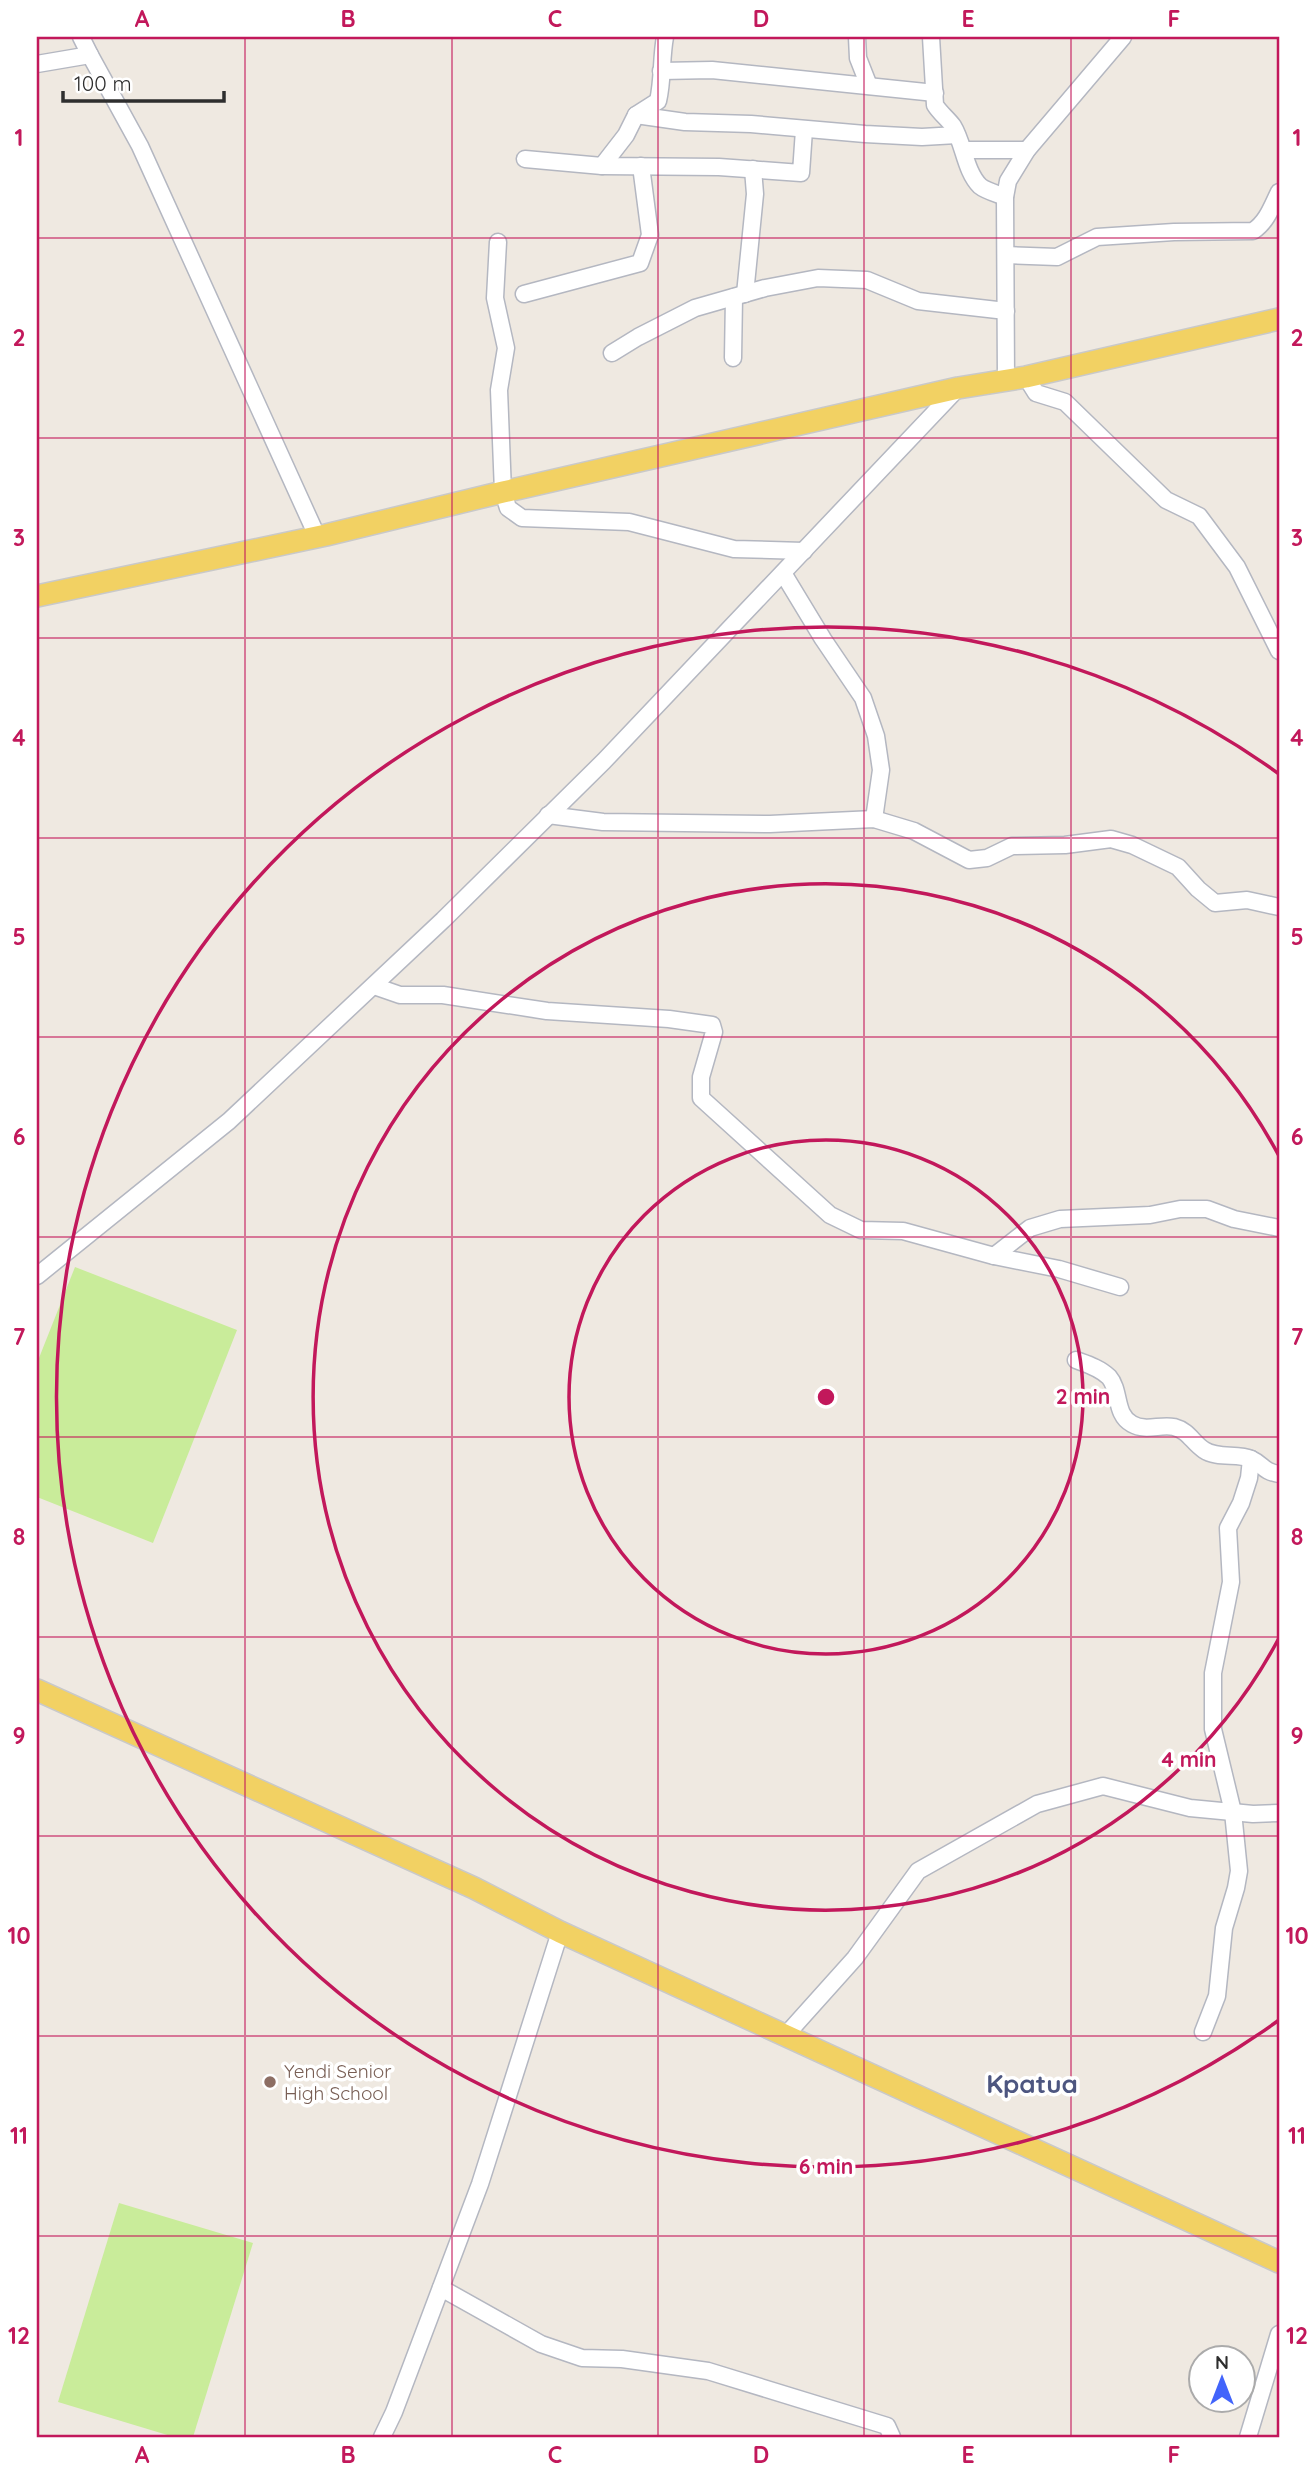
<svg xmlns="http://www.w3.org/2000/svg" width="1316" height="2474" font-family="Quicksand,sans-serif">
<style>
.pitch{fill:#c9ec9a}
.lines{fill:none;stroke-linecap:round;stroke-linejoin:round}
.minor-casing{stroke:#b4b7c1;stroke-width:19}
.major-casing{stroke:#c9c9c9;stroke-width:24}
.minor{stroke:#fff;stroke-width:16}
.major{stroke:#f2d163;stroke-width:21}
.grid{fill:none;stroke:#c2185b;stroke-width:2;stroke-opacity:0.55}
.ring{fill:none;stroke:#c2185b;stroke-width:3.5}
.education-dot{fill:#8d6e63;stroke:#fff;stroke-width:2.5}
.labels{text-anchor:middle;stroke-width:7;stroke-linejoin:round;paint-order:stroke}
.education-label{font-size:19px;fill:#785e54;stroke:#fff;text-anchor:start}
.district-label{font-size:26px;font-weight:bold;fill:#4d5680;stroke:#fff}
.centre{fill:#c2185b;stroke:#fff;stroke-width:3.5}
.ring-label{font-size:21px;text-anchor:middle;font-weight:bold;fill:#c2185b;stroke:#fff;stroke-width:7;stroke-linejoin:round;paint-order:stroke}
.neatline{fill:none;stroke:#c2185b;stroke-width:2.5}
.grid-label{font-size:23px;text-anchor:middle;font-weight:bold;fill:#c2185b}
</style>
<rect width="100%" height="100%" fill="#efe9e1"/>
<g class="pitch">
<path d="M 75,1267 L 237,1330 L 153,1543 L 37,1497 L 37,1363 Z"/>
<path d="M 119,2203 L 253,2243 L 193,2437 L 174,2437 L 58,2402 Z"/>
</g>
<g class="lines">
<g class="minor-casing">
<g id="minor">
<path d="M 81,37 L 90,55 L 140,146 L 317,536"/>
<path d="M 857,37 L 858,58 L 869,86"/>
<path d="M 931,37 L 935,105 C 940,113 948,119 953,126 C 964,144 965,171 980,186 C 986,191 998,194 1005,197"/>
<path d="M 37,64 L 90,55"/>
<path d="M 661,71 L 712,70 L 935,93"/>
<path d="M 636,115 L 685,122 L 751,124 L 865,134 L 922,137 L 957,135"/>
<path d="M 964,150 L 1027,150"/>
<path d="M 525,159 L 602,166 L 719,167 L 801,173 L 804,130"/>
<path d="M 602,166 L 626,135 L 636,115 L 658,101 C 663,80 661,58 665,37"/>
<path d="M 498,242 L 495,298 L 506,348 L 499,390 L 503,492 L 508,508 L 522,518 L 629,522 L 734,549 L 804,551"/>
<path d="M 1006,255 L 1057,257 L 1097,237 L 1174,232 L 1253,231 C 1267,222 1272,206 1279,192"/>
<path d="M 524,294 L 640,263 L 650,235 L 641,166"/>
<path d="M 745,294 L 755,194 L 753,169"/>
<path d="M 612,353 L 638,337 L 695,308 L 765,288 L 818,278 L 867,280 L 918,301 L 1006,311"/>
<path d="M 733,358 L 734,297"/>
<path d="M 1026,377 L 1036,393 L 1065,402 L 1166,500 L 1199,516 L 1237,567 L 1279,651"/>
<path d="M 1006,381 L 1005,197 L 1008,181 L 1027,150 L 1123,37"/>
<path d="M 783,573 L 823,639 L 863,698 L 876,736 L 881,770 L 874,819"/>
<path d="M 548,815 L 603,822 L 770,824 L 874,819 L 914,831 L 969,860 L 987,858 L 1012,846 L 1065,845 L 1111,839 L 1132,845 L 1178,867 L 1198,889 L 1215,903 L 1247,900 L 1279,907"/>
<path d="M 374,986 L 400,995 L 443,995 L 547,1011 L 669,1019 L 712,1025 L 714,1032 L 701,1077 L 701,1098 L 830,1215 L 861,1230 L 903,1231 L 994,1256 L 1059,1269 L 1120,1287"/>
<path d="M 994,1256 L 1030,1228 L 1060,1219 L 1150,1215 L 1180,1209 L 1207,1209 L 1234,1219 L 1279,1228"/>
<path d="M 37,1276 L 229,1121 L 443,920 L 604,761 L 958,388"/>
<path d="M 1076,1360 C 1087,1364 1100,1368 1109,1377 C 1121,1391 1114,1414 1132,1424 C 1146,1432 1160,1424 1174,1427 C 1189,1431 1192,1442 1204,1450 C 1217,1459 1238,1453 1251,1459 C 1264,1465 1262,1471 1279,1474"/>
<path d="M 1203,2032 L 1217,1996 L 1224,1928 L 1236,1888 L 1239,1871 L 1233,1812 L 1213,1729 L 1213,1673 L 1231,1582 L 1228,1528 L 1241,1503 L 1249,1478 L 1251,1459"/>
<path d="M 785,2036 L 855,1958 L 918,1871 L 1037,1804 L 1103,1786 L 1190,1808 L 1253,1814 L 1279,1813"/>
<path d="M 441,2288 L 541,2344 L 582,2358 L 622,2359 L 708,2371 L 887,2426 L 892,2437"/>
<path d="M 382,2437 L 394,2412 L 480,2184 L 560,1932"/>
<path d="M 1248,2437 L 1279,2334"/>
</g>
</g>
<g class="major-casing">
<g id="major">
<path d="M 37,596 L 326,535 L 503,492 L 958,388 L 1026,377 L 1279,319"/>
<path d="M 37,1690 L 474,1888 L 560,1932 L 1279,2262"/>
</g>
</g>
<use href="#minor" class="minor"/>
<use href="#major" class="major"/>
</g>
<path class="grid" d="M 245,37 L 245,2437M 452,37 L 452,2437M 658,37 L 658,2437M 864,37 L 864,2437M 1071,37 L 1071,2437M 37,238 L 1279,238M 37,438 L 1279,438M 37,638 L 1279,638M 37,838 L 1279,838M 37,1037 L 1279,1037M 37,1237 L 1279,1237M 37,1437 L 1279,1437M 37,1637 L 1279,1637M 37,1836 L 1279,1836M 37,2036 L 1279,2036M 37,2236 L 1279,2236"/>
<g class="ring">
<circle cx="826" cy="1397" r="257"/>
<path d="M1279 1638A513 513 0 1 1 1279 1156"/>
<path d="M1279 2020A770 770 0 1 1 1279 774"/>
</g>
<circle class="education-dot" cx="270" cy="2082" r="7"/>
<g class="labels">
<g class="education-label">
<text x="284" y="2078">Yendi Senior<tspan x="284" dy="22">High School</tspan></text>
</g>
<g class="district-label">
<text x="1032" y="2093">Kpatua</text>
</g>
</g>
<circle cx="826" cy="1397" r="10" class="centre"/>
<g class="ring-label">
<text x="1083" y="1404">2 min</text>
<text x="1189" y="1767">4 min</text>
<text x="826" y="2174">6 min</text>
</g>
<rect width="1316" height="2474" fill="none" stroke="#ffffff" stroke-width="77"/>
<g transform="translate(1222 2379)"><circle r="33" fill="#ffffff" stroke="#ababab" stroke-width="2"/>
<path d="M0-5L12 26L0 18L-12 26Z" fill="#4264fb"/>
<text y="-10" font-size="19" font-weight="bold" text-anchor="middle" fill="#2e2e2e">N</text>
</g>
<path d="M63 91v10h161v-10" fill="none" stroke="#2e2e2e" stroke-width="3.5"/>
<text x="74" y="91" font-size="21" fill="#2e2e2e" stroke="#ffffff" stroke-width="5" paint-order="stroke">100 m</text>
<rect x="38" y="38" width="1240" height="2398" class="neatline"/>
<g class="grid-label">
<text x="142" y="27">A</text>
<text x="348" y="27">B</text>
<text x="555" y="27">C</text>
<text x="761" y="27">D</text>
<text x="968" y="27">E</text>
<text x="1174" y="27">F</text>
<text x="19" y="146">1</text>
<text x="1297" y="146">1</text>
<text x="19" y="346">2</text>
<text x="1297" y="346">2</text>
<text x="19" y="546">3</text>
<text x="1297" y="546">3</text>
<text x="19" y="746">4</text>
<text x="1297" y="746">4</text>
<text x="19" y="945">5</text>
<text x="1297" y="945">5</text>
<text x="19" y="1145">6</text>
<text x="1297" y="1145">6</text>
<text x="19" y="1345">7</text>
<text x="1297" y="1345">7</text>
<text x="19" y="1545">8</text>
<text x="1297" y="1545">8</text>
<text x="19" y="1744">9</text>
<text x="1297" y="1744">9</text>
<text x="19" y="1944">10</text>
<text x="1297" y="1944">10</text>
<text x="19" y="2144">11</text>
<text x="1297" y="2144">11</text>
<text x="19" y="2344">12</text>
<text x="1297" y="2344">12</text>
<text x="142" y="2463">A</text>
<text x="348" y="2463">B</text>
<text x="555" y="2463">C</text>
<text x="761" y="2463">D</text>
<text x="968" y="2463">E</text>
<text x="1174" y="2463">F</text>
</g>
</svg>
